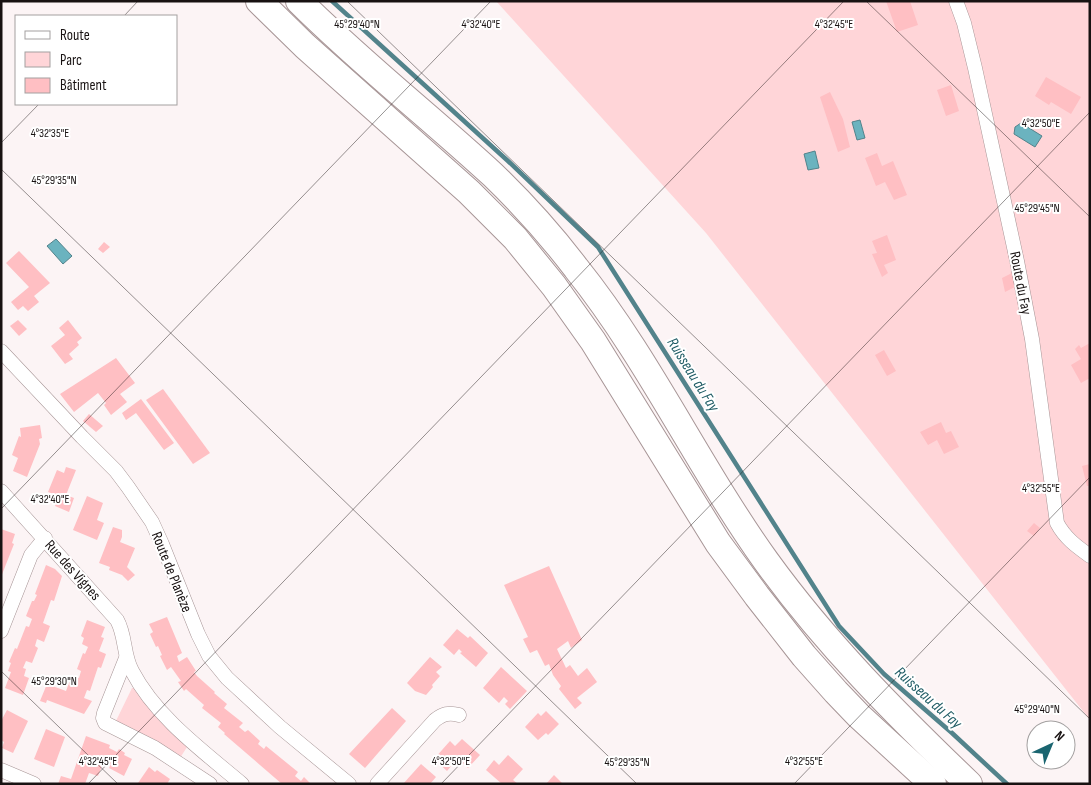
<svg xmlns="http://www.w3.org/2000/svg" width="1091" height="785" font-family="'Sofia Sans Condensed',sans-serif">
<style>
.green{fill:#ffd5d8}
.water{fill:#6bb3bf;stroke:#52838b}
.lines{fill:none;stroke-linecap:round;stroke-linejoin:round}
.stream{stroke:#52838b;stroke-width:4.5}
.building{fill:#ffbfc3}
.street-casing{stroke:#a79596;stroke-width:15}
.highway-casing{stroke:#a79596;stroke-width:28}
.street{stroke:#fff;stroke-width:14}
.highway{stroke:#fff;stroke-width:26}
.ticks{fill:none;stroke:#181212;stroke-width:1;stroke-opacity:0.45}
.labels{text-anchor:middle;stroke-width:4;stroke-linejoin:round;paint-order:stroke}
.street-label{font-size:15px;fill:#181212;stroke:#fff}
.water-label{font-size:16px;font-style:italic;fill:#215d66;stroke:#fff}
.ticks-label{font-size:12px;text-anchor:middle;fill:#181212;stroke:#fff;stroke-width:4;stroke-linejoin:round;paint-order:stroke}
</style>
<rect width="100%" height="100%" fill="#fcf4f5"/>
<g class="green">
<path d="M 496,1 L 1090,1 L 1090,720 L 706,233 Z"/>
<path d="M 132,688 L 135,688 L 168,728 L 187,747 L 180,758 L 115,723 Z"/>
</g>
<g class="water">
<path d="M 860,120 L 865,138 L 857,140 L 852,122 Z"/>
<path d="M 1021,123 L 1042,136 L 1035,147 L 1014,134 L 1015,127 Z"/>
<path d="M 815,151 L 819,168 L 808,170 L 804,154 Z"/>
<path d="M 56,239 L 72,256 L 63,264 L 47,246 Z"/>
</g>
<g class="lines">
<path class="stream" d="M 332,1 L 508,161 L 598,247 L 839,626 L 884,674 L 952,733 L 1007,784"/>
</g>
<g class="building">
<path d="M 886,1 L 910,1 L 918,25 L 897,32 Z"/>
<path d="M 1046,77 L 1081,97 L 1071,114 L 1051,102 L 1049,105 L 1035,96 Z"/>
<path d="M 951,85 L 959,111 L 946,116 L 937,90 Z"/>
<path d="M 830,92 L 843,119 L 850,147 L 838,152 L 820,97 Z"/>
<path d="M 877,153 L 882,166 L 893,161 L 907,195 L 894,200 L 885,182 L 876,186 L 865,158 Z"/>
<path d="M 887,235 L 896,260 L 884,265 L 888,273 L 882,277 L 872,254 L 877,253 L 872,241 Z"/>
<path d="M 104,242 L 110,247 L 103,253 L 98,249 Z"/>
<path d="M 19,251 L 50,283 L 34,296 L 39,302 L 28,311 L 23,306 L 18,310 L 11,302 L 29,287 L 6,263 Z"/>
<path d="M 1016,271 L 1017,286 L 1005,292 L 1002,278 Z"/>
<path d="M 18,320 L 27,329 L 19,336 L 10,326 Z"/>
<path d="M 68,320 L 82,338 L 77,342 L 79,345 L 69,354 L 73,359 L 65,364 L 51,346 L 65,335 L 59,328 Z"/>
<path d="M 1090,343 L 1090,378 L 1081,383 L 1071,365 L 1081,359 L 1075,349 L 1079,345 L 1081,348 Z"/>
<path d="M 884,350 L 896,371 L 887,376 L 875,355 Z"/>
<path d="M 116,358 L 135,383 L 120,394 L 127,402 L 111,415 L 104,405 L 106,403 L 98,393 L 74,412 L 60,394 Z"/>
<path d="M 163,389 L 210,453 L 193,464 L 146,400 Z"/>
<path d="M 141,399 L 174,443 L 164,450 L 136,413 L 126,420 L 122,413 Z"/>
<path d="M 89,414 L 103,426 L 96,432 L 83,421 Z"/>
<path d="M 941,422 L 946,433 L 951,431 L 959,447 L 944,454 L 937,440 L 928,445 L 920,432 Z"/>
<path d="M 40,425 L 42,438 L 39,439 L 40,444 L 27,477 L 13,471 L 18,458 L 12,455 L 19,436 L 21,437 L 20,428 Z"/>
<path d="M 1090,464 L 1090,486 L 1087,486 L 1082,466 Z"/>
<path d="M 66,467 L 76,470 L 66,495 L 74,498 L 69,512 L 55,506 L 59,496 L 48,492 L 57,470 L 64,473 Z"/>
<path d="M 87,496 L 103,503 L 97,520 L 104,523 L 97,540 L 73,530 Z"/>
<path d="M 1034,523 L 1040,528 L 1034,536 L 1027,531 Z"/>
<path d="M 113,527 L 122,530 L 122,537 L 120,542 L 135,548 L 127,567 L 135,575 L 128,581 L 122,575 L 109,570 L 110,567 L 99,563 Z"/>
<path d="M 1,529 L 15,534 L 12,543 L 14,544 L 1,577 Z"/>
<path d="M 46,565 L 55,569 L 62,576 L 54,601 L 51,600 L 43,623 L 50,626 L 44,642 L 37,639 L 35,646 L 38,648 L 32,663 L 26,661 L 23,668 L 26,669 L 24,676 L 29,678 L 23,695 L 5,688 L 11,672 L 8,671 L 11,663 L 9,662 L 15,648 L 17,649 L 26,626 L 29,627 L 32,619 L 26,616 L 32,601 L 34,601 L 37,595 L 35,594 Z"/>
<path d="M 549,566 L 582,640 L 571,648 L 568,641 L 557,649 L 566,668 L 570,665 L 578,676 L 587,668 L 597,682 L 577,698 L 582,703 L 575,709 L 559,689 L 561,686 L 553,675 L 549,664 L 545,666 L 537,650 L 530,653 L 523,639 L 528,637 L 504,585 Z"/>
<path d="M 167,617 L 182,653 L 177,656 L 179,662 L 187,657 L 196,671 L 194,672 L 197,676 L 215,692 L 214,693 L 227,704 L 224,708 L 243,723 L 239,727 L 245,732 L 248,730 L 260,741 L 258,744 L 264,749 L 266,746 L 298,772 L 295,776 L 301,781 L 304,777 L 311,784 L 282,784 L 224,734 L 225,733 L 218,727 L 221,723 L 202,708 L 204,705 L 186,689 L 184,691 L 178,682 L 181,681 L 171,667 L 167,670 L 160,656 L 162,655 L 158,646 L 156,647 L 150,634 L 153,632 L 149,624 Z"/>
<path d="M 87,620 L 105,627 L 101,637 L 104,638 L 99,651 L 106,654 L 101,668 L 98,667 L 90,691 L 87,690 L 84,698 L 92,701 L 84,714 L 47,700 L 46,703 L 40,701 L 47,684 L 66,691 L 72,675 L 79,678 L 81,671 L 77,669 L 83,653 L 85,654 L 88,647 L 82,644 L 84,638 L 81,636 Z"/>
<path d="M 457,629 L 468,638 L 470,636 L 488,653 L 476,667 L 460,653 L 462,652 L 459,649 L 454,655 L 443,645 Z"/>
<path d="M 430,657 L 442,667 L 436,672 L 440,676 L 432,685 L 433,687 L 426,695 L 415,691 L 407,683 Z"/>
<path d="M 501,667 L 527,691 L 510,709 L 505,704 L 508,701 L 504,697 L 499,703 L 483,688 Z"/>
<path d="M 392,708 L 406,721 L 365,768 L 349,754 Z"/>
<path d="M 7,710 L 28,721 L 13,753 L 2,748 L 4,742 L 1,740 L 1,721 Z"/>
<path d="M 546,711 L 559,724 L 548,735 L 546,733 L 538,740 L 525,727 L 538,713 L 541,716 Z"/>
<path d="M 46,729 L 65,737 L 54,767 L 34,759 Z"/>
<path d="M 86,736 L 110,745 L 109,748 L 117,752 L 119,749 L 125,753 L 124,755 L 132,759 L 124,776 L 109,768 L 111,764 L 104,761 L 98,776 L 89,773 L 85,784 L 58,784 L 61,776 L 71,779 Z"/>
<path d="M 462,739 L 480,755 L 468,768 L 458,758 L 447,771 L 434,759 L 450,741 L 455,746 Z"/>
<path d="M 508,755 L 523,769 L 513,780 L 518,784 L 502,784 L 486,770 L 494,760 L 499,765 Z"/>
<path d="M 421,764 L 436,777 L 430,784 L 403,784 Z"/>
<path d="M 149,767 L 155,772 L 157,770 L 170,779 L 167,784 L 138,783 Z"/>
<path d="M 554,775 L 563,784 L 546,784 Z"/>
</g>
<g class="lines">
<g class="street-casing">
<g id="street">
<path d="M 956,1 L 964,23 L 975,68 L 1017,261 L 1032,339 L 1057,523 C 1065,538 1076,546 1090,556"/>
<path d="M 1,351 L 82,437 L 116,471 L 128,487 L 152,522 L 162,544 L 198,634 L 209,656 L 227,678 L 280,727 L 349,784"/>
<path d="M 1,491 L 117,620 C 126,636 123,655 132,671 C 156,717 203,751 242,784"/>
<path d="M 1,631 L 31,555 L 45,538"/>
<path d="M 126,658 L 104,713 L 103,718 L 105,723 L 155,748 L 210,784"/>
<path d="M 1,770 L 34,784"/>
<path d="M 377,784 L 435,720 C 443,714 449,712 459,715"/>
</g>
</g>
<g class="highway-casing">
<g id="highway">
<path d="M 259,1 L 305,46 L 469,192 L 515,238 L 554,286 L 593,341 L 718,543 L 757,596 L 804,656 L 836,692 L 859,716 L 933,784"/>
<path d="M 299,1 C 360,62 429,116 493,175 C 523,204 551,235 576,268 C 649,359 698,466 766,561 C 826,644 895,713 969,784"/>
</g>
</g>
<use href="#street" class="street"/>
<use href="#highway" class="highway"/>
</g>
<path class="ticks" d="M 347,1 L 1090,719M 866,1 L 1090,217M 124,16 L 138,1M 1,143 L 39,104M 1,169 L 637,784M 1,509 L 491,1M 1,671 L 118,784M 88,784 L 844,1M 441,784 L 1090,112M 794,784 L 1090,477"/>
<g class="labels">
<g class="street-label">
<text transform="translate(1021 283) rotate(79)" y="5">Route du Fay</text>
<text transform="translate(73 570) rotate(48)" y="5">Rue des Vignes</text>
<text transform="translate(172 572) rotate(68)" y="5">Route de Planèze</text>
</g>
<g class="water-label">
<text transform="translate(694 374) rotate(58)" y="6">Ruisseau du Fay</text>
<text transform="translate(929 697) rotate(42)" y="6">Ruisseau du Fay</text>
</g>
</g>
<g class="ticks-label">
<text x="357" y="28">45°29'40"N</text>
<text x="481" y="28">4°32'40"E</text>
<text x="834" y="28">4°32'45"E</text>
<text x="1041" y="127">4°32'50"E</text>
<text x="50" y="137">4°32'35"E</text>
<text x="54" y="184">45°29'35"N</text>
<text x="1037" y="212">45°29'45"N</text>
<text x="1041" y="492">4°32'55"E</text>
<text x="50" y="503">4°32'40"E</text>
<text x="54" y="685">45°29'30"N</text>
<text x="1037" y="713">45°29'40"N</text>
<text x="98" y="765">4°32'45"E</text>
<text x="451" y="765">4°32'50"E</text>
<text x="804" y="765">4°32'55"E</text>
<text x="627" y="766">45°29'35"N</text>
</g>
<rect width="1091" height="785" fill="none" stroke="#181212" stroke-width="5"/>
<rect x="15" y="15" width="162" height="90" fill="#ffffff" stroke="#a3a0a0"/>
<rect x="25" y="31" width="25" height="8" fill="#ffffff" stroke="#a3a0a0"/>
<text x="60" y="40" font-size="15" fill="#181212">Route</text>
<rect x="25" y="52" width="25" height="15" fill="#ffd5d8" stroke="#a3a0a0"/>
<text x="60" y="65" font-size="15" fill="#181212">Parc</text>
<rect x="25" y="78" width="25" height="15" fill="#ffbfc3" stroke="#a3a0a0"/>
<text x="60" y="90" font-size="15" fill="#181212">Bâtiment</text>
<g transform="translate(1051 745) rotate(44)"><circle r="24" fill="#ffffff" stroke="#a3a0a0"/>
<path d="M0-4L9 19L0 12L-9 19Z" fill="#1a6570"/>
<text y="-8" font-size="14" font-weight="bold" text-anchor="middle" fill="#181212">N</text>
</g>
</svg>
